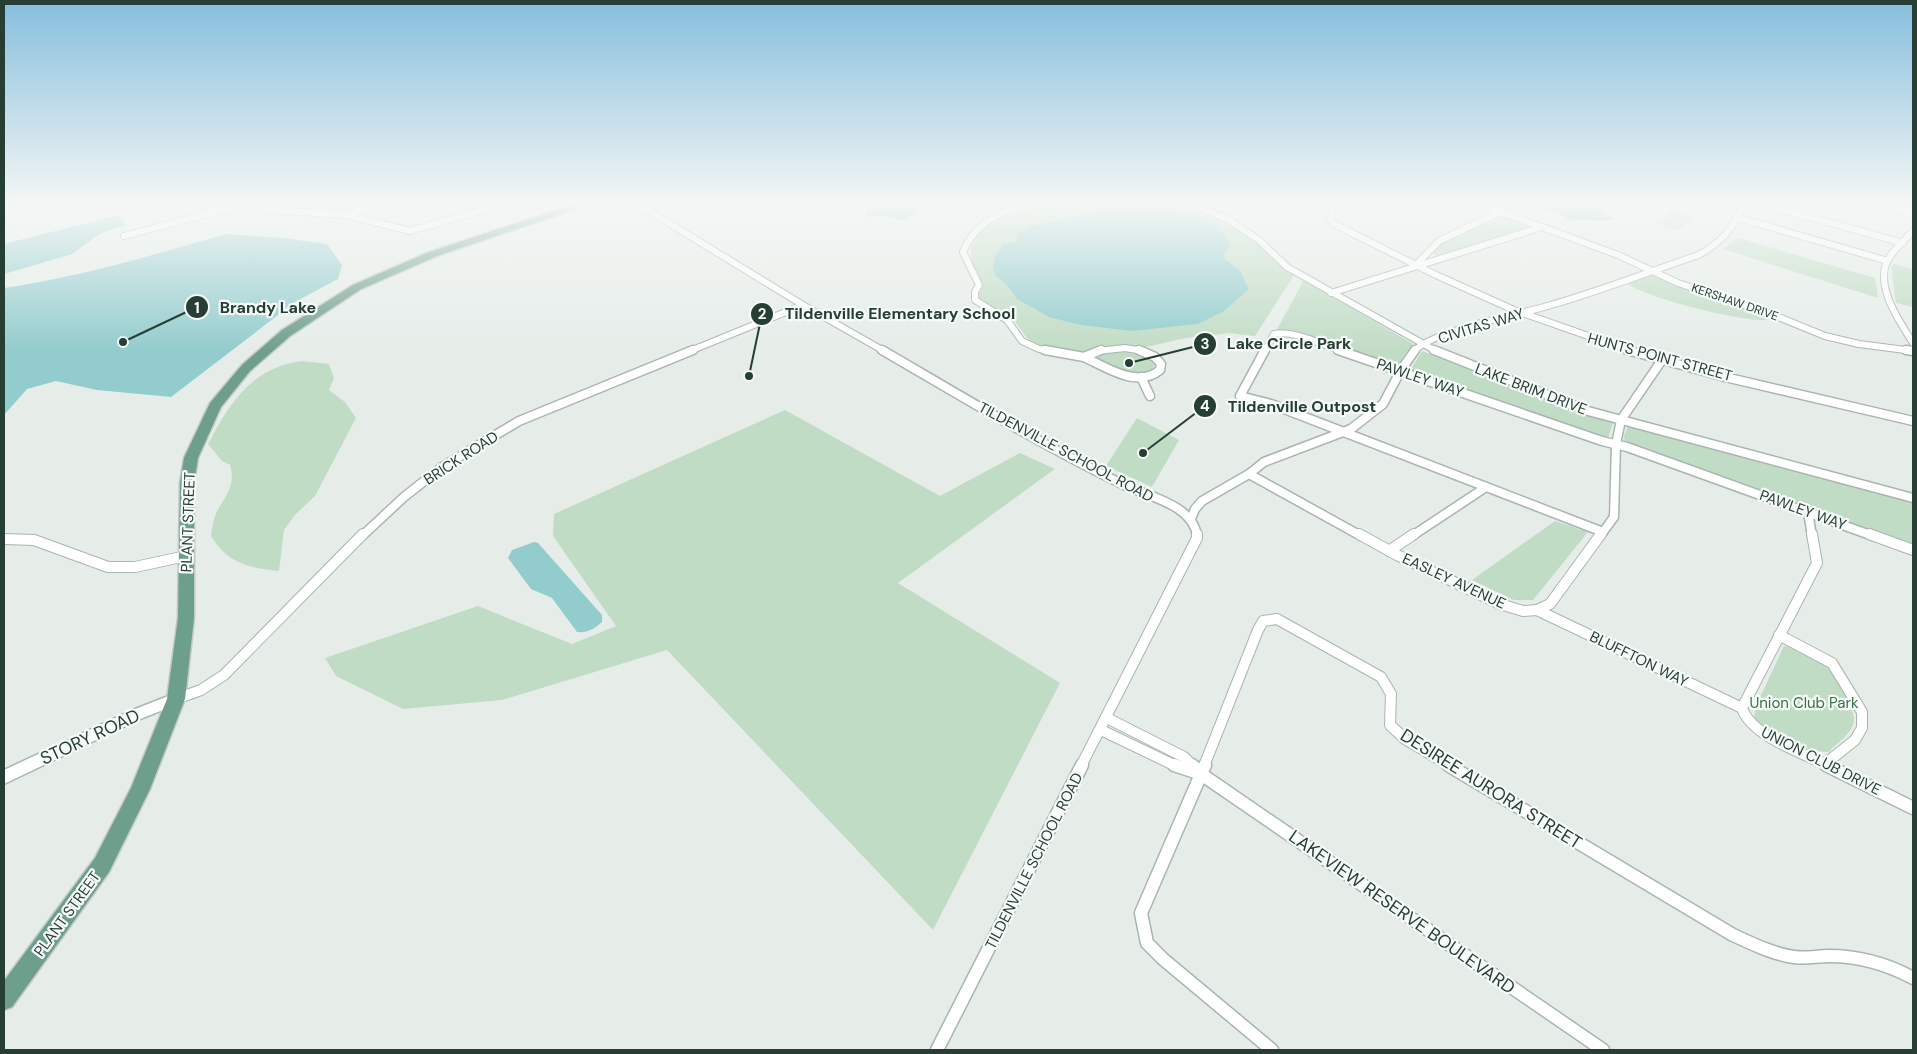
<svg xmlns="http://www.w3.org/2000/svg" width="1917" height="1054" font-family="'DM Sans',sans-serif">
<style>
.green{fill:#c1dcc5}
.water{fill:#93cccd}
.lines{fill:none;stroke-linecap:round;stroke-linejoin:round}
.street-far3-casing{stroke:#a9b5af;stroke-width:8}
.street-far2-casing{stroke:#a9b5af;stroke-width:11}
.street-far1-casing{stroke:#a9b5af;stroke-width:12}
.street-casing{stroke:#a9b5af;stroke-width:15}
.secondary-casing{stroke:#a5b8af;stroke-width:3}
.primary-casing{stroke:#c2c9c6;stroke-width:3}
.street-far3{stroke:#fff;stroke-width:6}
.street-far2{stroke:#fff;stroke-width:8}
.street-far1{stroke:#fff;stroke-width:10}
.street{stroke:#fff;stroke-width:12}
.secondary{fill:#fff;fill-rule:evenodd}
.primary{fill:#6e9f8c;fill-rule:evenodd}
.labels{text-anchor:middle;stroke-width:4.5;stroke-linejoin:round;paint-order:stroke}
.far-street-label{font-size:12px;fill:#263e34;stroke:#f6faf8}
.street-label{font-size:15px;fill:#263e34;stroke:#f6faf8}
.park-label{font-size:15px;fill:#347143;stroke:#f6faf8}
.near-street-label{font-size:18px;fill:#263e34;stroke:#f6faf8}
.leader{fill:none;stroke:#263e34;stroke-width:2}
.callout-dot{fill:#263e34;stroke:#f6faf8;stroke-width:2}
.mark-label{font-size:15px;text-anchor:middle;font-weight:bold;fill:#fff}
.callout-label{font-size:16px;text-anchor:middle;font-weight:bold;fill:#263e34;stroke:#f6faf8;stroke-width:4.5;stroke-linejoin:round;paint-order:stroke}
</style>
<rect width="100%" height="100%" fill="#e6ede9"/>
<g class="green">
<path d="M 1058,203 L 1173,203 C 1199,209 1227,218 1247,235 C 1264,248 1275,264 1294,275 L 1255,336 L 1229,333 L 1186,338 L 1141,348 L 1103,346 L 1079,354 L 1054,351 L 1030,342 L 1013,319 L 983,303 L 976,294 L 981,285 L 971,259 L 971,248 L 981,227 L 999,215 Z"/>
<path d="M 1670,210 L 1694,218 L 1677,230 L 1656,224 L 1665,218 Z"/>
<path d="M 1499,215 L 1533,227 L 1439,256 L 1434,255 L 1433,252 L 1442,242 Z"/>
<path d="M 1738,238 L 1875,278 L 1878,298 L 1723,249 Z"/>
<path d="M 1895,264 L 1913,269 L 1913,307 L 1896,303 L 1891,266 Z"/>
<path d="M 1653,274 L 1771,317 L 1772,319 C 1755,326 1641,297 1627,283 Z"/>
<path d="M 1304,280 L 1413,344 L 1404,355 L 1399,365 L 1387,363 L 1283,331 L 1276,331 Z"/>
<path d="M 1108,351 C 1124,351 1146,350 1156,364 L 1148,373 L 1130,374 L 1093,359 L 1092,355 Z"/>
<path d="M 1422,351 L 1584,413 L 1609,419 L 1613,423 L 1608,438 L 1602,437 L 1410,371 Z"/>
<path d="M 301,361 L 329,364 L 334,378 L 329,390 L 345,402 L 356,418 L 315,496 L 295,515 L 284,530 L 279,571 C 249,568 227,563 211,536 C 212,529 213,522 215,516 C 223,497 237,488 230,465 L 222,461 L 208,444 C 229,404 251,368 301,361 Z"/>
<path d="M 785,410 L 940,496 L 1020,453 L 1055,469 L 898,583 L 1060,683 L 933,930 L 667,650 L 502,700 L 403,709 L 336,676 L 325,658 L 478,606 L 572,644 L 616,626 L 553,536 L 554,514 Z"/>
<path d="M 1137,418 L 1179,440 L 1152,487 L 1106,466 Z"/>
<path d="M 1631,425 L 1913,501 L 1913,547 L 1625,443 L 1624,436 L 1628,426 Z"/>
<path d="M 1555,521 L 1588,532 L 1533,600 L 1514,600 L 1472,580 Z"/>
<path d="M 1784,646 C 1816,648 1839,676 1849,704 C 1851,708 1854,715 1854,719 C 1854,733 1837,742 1829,752 C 1803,751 1772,737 1754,717 L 1756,706 Z"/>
</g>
<g class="water">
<path d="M 872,203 L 926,203 L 905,221 L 885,216 L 865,217 L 868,205 Z"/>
<path d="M 1525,203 L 1604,203 L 1599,205 L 1603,211 L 1614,219 L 1602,221 L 1568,219 L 1556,212 L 1529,207 Z"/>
<path d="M 1125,207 C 1155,209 1224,210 1230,247 L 1224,253 L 1225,259 L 1240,271 L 1249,289 L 1224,311 L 1198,324 L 1132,331 L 1081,325 L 1049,317 L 1017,299 L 1008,286 L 996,276 L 993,268 L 994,259 L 1003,244 L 1017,242 L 1017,234 L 1036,225 Z"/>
<path d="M 119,215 L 126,225 L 101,233 L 72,254 L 4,274 L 4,244 Z"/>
<path d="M 226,234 L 283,238 L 327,244 L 342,265 L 338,279 L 295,302 L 171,397 L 97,390 L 56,381 L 27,389 L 4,415 L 4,288 C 79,277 153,255 226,234 Z"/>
<path d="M 534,542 L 538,543 L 602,615 L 602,622 C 594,629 588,633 577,632 L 552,598 L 531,589 L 508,558 L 512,550 Z"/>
</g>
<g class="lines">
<g class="street-far3-casing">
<g id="street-far3">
<path d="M 251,203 L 259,207 L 282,211 L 346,215 L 410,231 L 508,203"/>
<path d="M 636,203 L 803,305 L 884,351"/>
<path d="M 1183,203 L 1199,207 L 1229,220 L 1259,240 L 1287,267 L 1436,351"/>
<path d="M 1338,203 L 1330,218 L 1334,224 L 1436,275 L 1514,310 L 1631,351"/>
<path d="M 1477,203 L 1618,255 L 1678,283 L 1771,314 L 1825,336 L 1859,344 L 1913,351"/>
<path d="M 1759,203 L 1903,243"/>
<path d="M 1873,203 L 1913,214"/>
<path d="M 345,215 L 377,203"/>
<path d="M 1739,218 L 1888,261"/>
<path d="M 1913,231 C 1904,241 1891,251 1886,264 C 1877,290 1900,322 1913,343"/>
<path d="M 124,236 L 249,203"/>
<path d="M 1417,264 L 1439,241 L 1500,212"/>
<path d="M 1331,293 L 1542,227"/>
<path d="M 690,351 L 803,305"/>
<path d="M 1052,351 L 1039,349 L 1022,341 L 1007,320 L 975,300 L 975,292 L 979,285 L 963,252 C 981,211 1014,208 1054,203"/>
<path d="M 1097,351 L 1125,348 L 1143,351"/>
<path d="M 1265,351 L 1274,334 C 1295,330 1322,345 1342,351"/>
<path d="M 1414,351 C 1436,330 1512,316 1544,307 C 1595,293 1645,273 1696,256 C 1721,244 1733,228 1745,203"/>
</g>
</g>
<g class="street-far2-casing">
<g id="street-far2">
<path d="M 882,350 C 961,396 1040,444 1122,484 C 1146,496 1193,504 1197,536"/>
<path d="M 1045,350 L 1084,357"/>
<path d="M 1265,350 L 1240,396 L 1271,404 L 1603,532"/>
<path d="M 1338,350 L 1602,441 L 1627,447 L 1873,536"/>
<path d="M 1434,350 L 1588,411 L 1913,498"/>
<path d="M 1627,350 L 1725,377 L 1913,421"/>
<path d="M 1906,350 L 1913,351"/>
<path d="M 1084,357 C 1106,367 1137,389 1160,370 L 1161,364 L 1155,357 L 1139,350"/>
<path d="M 1084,357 L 1101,350"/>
<path d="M 1141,377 L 1150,396"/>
<path d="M 1249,474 L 1361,536"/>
<path d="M 1808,512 L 1812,536"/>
<path d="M 1191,519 L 1195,509 L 1202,501 L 1249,474 L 1264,462 L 1351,429 L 1383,404 L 1401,370 L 1415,350"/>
<path d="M 362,536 L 404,497 L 442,467 L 519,421 L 693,350"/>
<path d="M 1412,536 L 1486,487"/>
<path d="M 1600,536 L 1614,517 L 1616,444 L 1621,420 L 1662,360"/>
</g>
</g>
<g class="street-far1-casing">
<g id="street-far1">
<path d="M 1359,534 L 1397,555 L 1500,604 L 1523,611 L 1537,610 L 1550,604 L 1601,534"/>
<path d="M 1812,534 L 1817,563 L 1742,708 C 1751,736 1803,753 1829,766"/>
<path d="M 1869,534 L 1913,550"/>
<path d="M 4,539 L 34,540 L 108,567 L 135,567 L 186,556"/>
<path d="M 1389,551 L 1414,534"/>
<path d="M 1537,610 L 1742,708"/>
<path d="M 1779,635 L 1832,663 L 1862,712 L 1862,728 L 1855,740 L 1825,764"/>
<path d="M 176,699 L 201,690 L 224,675 L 363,534"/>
<path d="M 1107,718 L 1184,757 L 1193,766"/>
<path d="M 1101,730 L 1176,766"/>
<path d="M 1081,766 L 1197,538 L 1197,534"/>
<path d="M 1204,766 L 1258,630 L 1263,621 L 1277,619 L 1381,677 L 1391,694 L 1390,725 L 1405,739 L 1450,766"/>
</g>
</g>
<g class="street-casing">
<g id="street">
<path d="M 1174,765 L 1198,773"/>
<path d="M 1192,765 L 1201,774 L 1603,1050"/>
<path d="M 1205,765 L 1141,913 L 1147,943 L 1163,959 L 1272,1050"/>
<path d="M 1448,765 L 1733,935 C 1753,944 1773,954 1794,957 C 1806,959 1817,956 1829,956 C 1858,956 1887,964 1913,978"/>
<path d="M 1826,765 L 1913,808"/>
<path d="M 937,1050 L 1082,765"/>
</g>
</g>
<g class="secondary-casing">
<path id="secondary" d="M 176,693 L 181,695 L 183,699 L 181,703 L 140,719 L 4,784 L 4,770 L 130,711 Z"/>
</g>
<g class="primary-casing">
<path id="primary" d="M 578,203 L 594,203 L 437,256 L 361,289 L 290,336 L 250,371 L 221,407 L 198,458 L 194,483 L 194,618 L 185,699 L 150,789 L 109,872 L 12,1007 L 4,1010 L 4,981 L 95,858 L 131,788 L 167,699 L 178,618 L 180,483 L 184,458 L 210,403 L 242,365 L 282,330 L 353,285 L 429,252 Z"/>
</g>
<use href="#street-far3" class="street-far3"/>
<use href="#street-far2" class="street-far2"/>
<use href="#street-far1" class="street-far1"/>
<use href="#street" class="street"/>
<use href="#secondary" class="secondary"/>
<use href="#primary" class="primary"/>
</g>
<linearGradient id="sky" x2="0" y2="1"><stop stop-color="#86bedd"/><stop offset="0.58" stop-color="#f4f7f5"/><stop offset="1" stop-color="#f4f7f5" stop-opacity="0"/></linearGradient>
<rect width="1917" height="351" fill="url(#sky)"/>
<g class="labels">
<g class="far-street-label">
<text transform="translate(1735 302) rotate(19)" y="4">KERSHAW DRIVE</text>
</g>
<g class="street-label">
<text transform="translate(1481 326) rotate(-17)" y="5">CIVITAS WAY</text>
<text transform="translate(1660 357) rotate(15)" y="5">HUNTS POINT STREET</text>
<text transform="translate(1420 378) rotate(19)" y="5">PAWLEY WAY</text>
<text transform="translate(1531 389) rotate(21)" y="5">LAKE BRIM DRIVE</text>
<text transform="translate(1066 452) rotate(28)" y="5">TILDENVILLE SCHOOL ROAD</text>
<text transform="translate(461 458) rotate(-33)" y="5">BRICK ROAD</text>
<text transform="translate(1803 510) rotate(20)" y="5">PAWLEY WAY</text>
<text transform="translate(188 522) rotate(-88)" y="5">PLANT STREET</text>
<text transform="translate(1454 581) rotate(25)" y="5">EASLEY AVENUE</text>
<text transform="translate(1639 659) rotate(26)" y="5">BLUFFTON WAY</text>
<text transform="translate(1821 761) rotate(27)" y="5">UNION CLUB DRIVE</text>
<text transform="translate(1034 861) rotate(-63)" y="5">TILDENVILLE SCHOOL ROAD</text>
<text transform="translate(67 914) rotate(-54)" y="5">PLANT STREET</text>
</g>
<g class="park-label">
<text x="1804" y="708">Union Club Park</text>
</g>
<g class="near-street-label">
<text transform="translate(90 737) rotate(-25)" y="6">STORY ROAD</text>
<text transform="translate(1491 789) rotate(32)" y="6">DESIREE AURORA STREET</text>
<text transform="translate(1402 912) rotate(35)" y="6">LAKEVIEW RESERVE BOULEVARD</text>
</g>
</g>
<path class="leader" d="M123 342L197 307M749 376L762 314M1129 363L1205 344M1143 453L1205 406"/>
<g class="callout-dot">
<circle cx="123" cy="342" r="5"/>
<circle cx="749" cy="376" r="5"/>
<circle cx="1129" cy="363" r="5"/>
<circle cx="1143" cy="453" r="5"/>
<circle cx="197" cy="307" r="12"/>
<circle cx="762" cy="314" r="12"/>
<circle cx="1205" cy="344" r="12"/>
<circle cx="1205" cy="406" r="12"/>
</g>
<g class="mark-label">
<text x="197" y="313">1</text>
<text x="762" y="319">2</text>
<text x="1205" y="349">3</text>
<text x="1205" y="411">4</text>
</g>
<g class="callout-label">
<text x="268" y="313">Brandy Lake</text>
<text x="900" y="319">Tildenville Elementary School</text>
<text x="1289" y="349">Lake Circle Park</text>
<text x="1302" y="412">Tildenville Outpost</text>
</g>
<rect width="1917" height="1054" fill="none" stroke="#263e34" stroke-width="10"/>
</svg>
